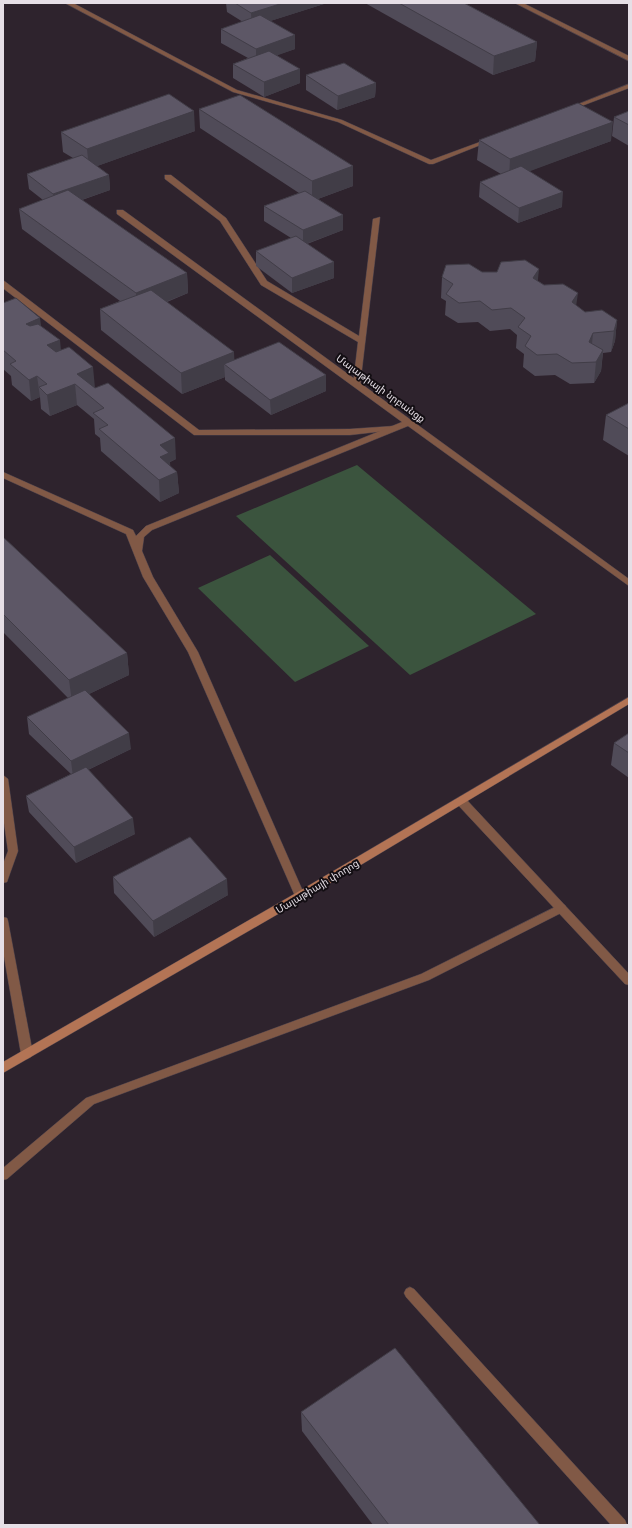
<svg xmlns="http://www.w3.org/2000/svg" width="632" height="1528" font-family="'DM Sans','Noto Sans Armenian',sans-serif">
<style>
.green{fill:#3b543e}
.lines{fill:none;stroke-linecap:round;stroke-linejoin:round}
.lane-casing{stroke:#4b414b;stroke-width:1}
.street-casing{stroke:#4b414b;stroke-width:1}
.secondary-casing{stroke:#4b414b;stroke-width:1}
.lane{fill:#815946;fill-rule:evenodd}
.street{fill:#815946;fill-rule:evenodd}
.secondary{fill:#b37455;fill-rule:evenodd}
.wall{fill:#504b58}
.shaded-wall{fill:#413d47}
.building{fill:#5d5766;stroke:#413d47}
.labels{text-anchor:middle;stroke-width:4;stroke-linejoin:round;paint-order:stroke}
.street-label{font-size:10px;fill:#e6dfe6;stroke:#130e13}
</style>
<rect width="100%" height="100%" fill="#2e232d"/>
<g class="green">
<path d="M 357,465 L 536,614 L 410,675 L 236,516 Z"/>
<path d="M 270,555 L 369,646 L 295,682 L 198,588 Z"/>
</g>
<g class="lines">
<g class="lane-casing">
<g id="lane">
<path d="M 65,3 L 73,3 L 237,90 L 342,120 L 431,160 L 488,139 L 493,140 L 433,164 L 429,164 L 338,122 L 233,92 Z"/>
<path d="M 629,84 L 629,88 L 571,110 L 566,109 Z"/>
<path d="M 165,175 L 171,175 L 226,218 L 267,281 L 359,336 L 373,219 L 380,217 L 360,386 L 354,386 L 353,384 L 358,342 L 261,285 L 220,221 L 165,179 Z"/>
<path d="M 3,280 L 199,430 L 350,429 L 394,426 L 398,428 L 394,430 L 350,435 L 194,435 L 4,289 Z"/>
<path d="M 561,904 L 565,905 L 566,908 L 565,911 L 429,980 L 94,1104 L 7,1179 L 3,1180 L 3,1168 L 86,1098 L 421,974 Z"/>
<path d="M 410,1287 L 414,1289 L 625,1520 L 627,1525 L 611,1525 L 406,1297 L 404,1293 L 406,1289 Z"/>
</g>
</g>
<g class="street-casing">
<g id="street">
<path d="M 515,3 L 523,3 L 629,56 L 629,61 Z"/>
<path d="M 117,210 L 123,210 L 629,579 L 629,586 L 408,426 L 152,530 L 144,537 L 142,551 L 153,577 L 198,652 L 305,896 L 304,899 L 296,899 L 295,896 L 188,652 L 143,577 L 126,534 L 3,478 L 3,472 L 133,530 L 136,536 L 146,526 L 402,422 L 117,214 Z"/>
<path d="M 3,775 L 8,779 L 18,851 L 8,879 L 7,882 L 3,883 L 3,864 L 8,851 L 3,816 Z"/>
<path d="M 461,797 L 465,798 L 629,974 L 629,985 L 625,984 L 457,804 L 456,801 Z"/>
<path d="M 3,917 L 7,918 L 8,921 L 33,1054 L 31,1057 L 27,1059 L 23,1057 L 21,1054 L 3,951 Z"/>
</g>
</g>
<g class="secondary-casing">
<path id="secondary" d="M 629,697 L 629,704 L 304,899 L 3,1073 L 3,1062 L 296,893 Z"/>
</g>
<use href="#lane" class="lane"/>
<use href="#street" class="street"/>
<use href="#secondary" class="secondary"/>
</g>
<g class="wall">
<path d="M 226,3 L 327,3 L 270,21 L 295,35 L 295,49 L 277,55 L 300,83 L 264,97 L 233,78 L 233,64 L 248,58 L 221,43 L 221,29 L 243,22 L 227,12 Z"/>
<path d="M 365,3 L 464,3 L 537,42 L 535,61 L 493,75 Z"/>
<path d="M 306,75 L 376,83 L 375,97 L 337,110 L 306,90 Z"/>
<path d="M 199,109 L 353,166 L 353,186 L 318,199 L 343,215 L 343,230 L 307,244 L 334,262 L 334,278 L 292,293 L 256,266 L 256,251 L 291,238 L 264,221 L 264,206 L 299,193 L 200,128 Z"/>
<path d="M 629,111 L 629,146 L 612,136 L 614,117 Z"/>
<path d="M 195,131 L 97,166 L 109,175 L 110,190 L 82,200 L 187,273 L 188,293 L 167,302 L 234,360 L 326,375 L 326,391 L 271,415 L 225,380 L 225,377 L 182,394 L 101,330 L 100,309 L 120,301 L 22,229 L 19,209 L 43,200 L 29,189 L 27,174 L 73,158 L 63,152 L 61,132 Z"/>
<path d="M 479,140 L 611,141 L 529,171 L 562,207 L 518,223 L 479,197 L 480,182 L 501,174 L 477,160 Z"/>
<path d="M 482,272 L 538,281 L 585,312 L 617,320 L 615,341 L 611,352 L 603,353 L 601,371 L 594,383 L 570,384 L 555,375 L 535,376 L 523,367 L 524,354 L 516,348 L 517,335 L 510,329 L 490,331 L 478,322 L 458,323 L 445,315 L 446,301 L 441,298 L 442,277 Z"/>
<path d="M 3,303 L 41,326 L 61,350 L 95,388 L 176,459 L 170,462 L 170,466 L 177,472 L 179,493 L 160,502 L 101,451 L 100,438 L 95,434 L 94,419 L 77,405 L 50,416 L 41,409 L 40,397 L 31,401 L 12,385 L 11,376 L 3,369 Z"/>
<path d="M 629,403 L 629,456 L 603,440 L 606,415 Z"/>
<path d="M 3,537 L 127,653 L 129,675 L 89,694 L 131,749 L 88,770 L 135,834 L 76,863 L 29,812 L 26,796 L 71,774 L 29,734 L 27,717 L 68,698 L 3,632 Z"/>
<path d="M 629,733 L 629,778 L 611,765 L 614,743 Z"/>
<path d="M 113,877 L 228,895 L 154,937 L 114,893 Z"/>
<path d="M 301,1412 L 540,1525 L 373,1525 L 302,1431 Z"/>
</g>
<g class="shaded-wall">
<path d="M 283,3 L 327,3 L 252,27 L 251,13 Z"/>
<path d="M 295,35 L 295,49 L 256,63 L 256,49 Z"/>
<path d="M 537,42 L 535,61 L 493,75 L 494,56 Z"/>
<path d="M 300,69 L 300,83 L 264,97 L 264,82 Z"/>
<path d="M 376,83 L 375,97 L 337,110 L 338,96 Z"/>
<path d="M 194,111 L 195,131 L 89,169 L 87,149 Z"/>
<path d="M 613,122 L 611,141 L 509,179 L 510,159 Z"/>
<path d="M 353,166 L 353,186 L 312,201 L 312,181 Z"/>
<path d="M 109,175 L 110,190 L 55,209 L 53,194 Z"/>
<path d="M 563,192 L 562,207 L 518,223 L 519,208 Z"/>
<path d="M 343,215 L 343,230 L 303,245 L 303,230 Z"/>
<path d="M 334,262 L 334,278 L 292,293 L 292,278 Z"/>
<path d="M 539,269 L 537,289 L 533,278 Z"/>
<path d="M 187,273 L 188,293 L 137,313 L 136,293 Z"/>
<path d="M 578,293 L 575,314 L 572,302 Z"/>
<path d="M 40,318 L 43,339 L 26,324 Z"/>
<path d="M 617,320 L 615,341 L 611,352 L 614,331 Z"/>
<path d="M 593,333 L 591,354 L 586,363 L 589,342 Z"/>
<path d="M 60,340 L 62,361 L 47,345 Z"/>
<path d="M 603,350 L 601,371 L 594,383 L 596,362 Z"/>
<path d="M 234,352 L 235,372 L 224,364 L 225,377 L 182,394 L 181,373 Z"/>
<path d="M 93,367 L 95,388 L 85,392 L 77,374 Z"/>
<path d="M 326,375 L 326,391 L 271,415 L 270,400 Z"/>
<path d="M 37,376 L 40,397 L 31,401 L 29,380 Z"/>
<path d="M 75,384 L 77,405 L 50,416 L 47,395 Z"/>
<path d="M 175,438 L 176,459 L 170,462 L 171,474 L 160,457 L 160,445 Z"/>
<path d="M 177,472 L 179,493 L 160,502 L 159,480 Z"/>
<path d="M 127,653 L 129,675 L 72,702 L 69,680 Z"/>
<path d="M 129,733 L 131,749 L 73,777 L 71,761 Z"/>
<path d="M 133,818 L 135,834 L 76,863 L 74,847 Z"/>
<path d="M 227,879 L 228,895 L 154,937 L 153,921 Z"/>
</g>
<g class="building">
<path d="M 235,3 L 283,3 L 251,13 Z"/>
<path d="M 399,3 L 464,3 L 537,42 L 494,56 Z"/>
<path d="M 260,15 L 295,35 L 256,49 L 221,29 Z"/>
<path d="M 269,51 L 300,69 L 264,82 L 233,64 Z"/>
<path d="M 344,63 L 376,83 L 338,96 L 306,75 Z"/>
<path d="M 169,94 L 194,111 L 87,149 L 61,132 Z"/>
<path d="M 240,95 L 353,166 L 312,181 L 199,109 Z"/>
<path d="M 578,103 L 613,122 L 510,159 L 479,140 Z"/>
<path d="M 629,111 L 629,125 L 614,117 Z"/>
<path d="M 82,155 L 109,175 L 53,194 L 27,174 Z"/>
<path d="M 521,166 L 563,192 L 519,208 L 480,182 Z"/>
<path d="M 68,190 L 187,273 L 136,293 L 19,209 Z"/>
<path d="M 305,191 L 343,215 L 303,230 L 264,206 Z"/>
<path d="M 296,236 L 334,262 L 292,278 L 256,251 Z"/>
<path d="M 525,260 L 539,269 L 533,278 L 544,285 L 563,284 L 578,293 L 572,302 L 585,312 L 602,310 L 617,320 L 614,331 L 593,333 L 589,342 L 603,350 L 596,362 L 572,363 L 557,354 L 537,355 L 525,346 L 531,336 L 518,327 L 525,318 L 511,308 L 492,310 L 480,301 L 459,303 L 446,294 L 453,284 L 442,277 L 446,265 L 469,264 L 482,272 L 497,272 L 501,262 Z"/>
<path d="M 151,290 L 234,352 L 181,373 L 100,309 Z"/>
<path d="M 16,298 L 40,318 L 26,324 L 30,326 L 38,324 L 60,340 L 47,345 L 56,352 L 69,347 L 93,367 L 77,374 L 95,388 L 108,383 L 175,438 L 160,445 L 169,453 L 160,457 L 177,472 L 159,480 L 99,429 L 108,425 L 93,413 L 104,408 L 75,384 L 47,395 L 39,387 L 47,384 L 37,376 L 29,380 L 10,364 L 16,361 L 3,350 L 3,303 Z"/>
<path d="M 279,342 L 326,375 L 270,400 L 224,364 Z"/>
<path d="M 629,403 L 629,429 L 606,415 Z"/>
<path d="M 3,537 L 127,653 L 69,680 L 3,614 Z"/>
<path d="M 85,690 L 129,733 L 71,761 L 27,717 Z"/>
<path d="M 629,733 L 629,753 L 614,743 Z"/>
<path d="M 86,767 L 133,818 L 74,847 L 26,796 Z"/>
<path d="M 190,837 L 227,879 L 153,921 L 113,877 Z"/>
<path d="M 395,1348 L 540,1525 L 389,1525 L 301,1412 Z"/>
</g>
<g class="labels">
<g class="street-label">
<text transform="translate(381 388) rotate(36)" y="4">Մալաթիայի նրբանցք</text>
<text transform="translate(317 886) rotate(-31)" y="4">Մալաթիայի փողոց</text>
</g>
</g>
<rect width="632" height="1528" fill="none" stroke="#e6dfe6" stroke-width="8"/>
</svg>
